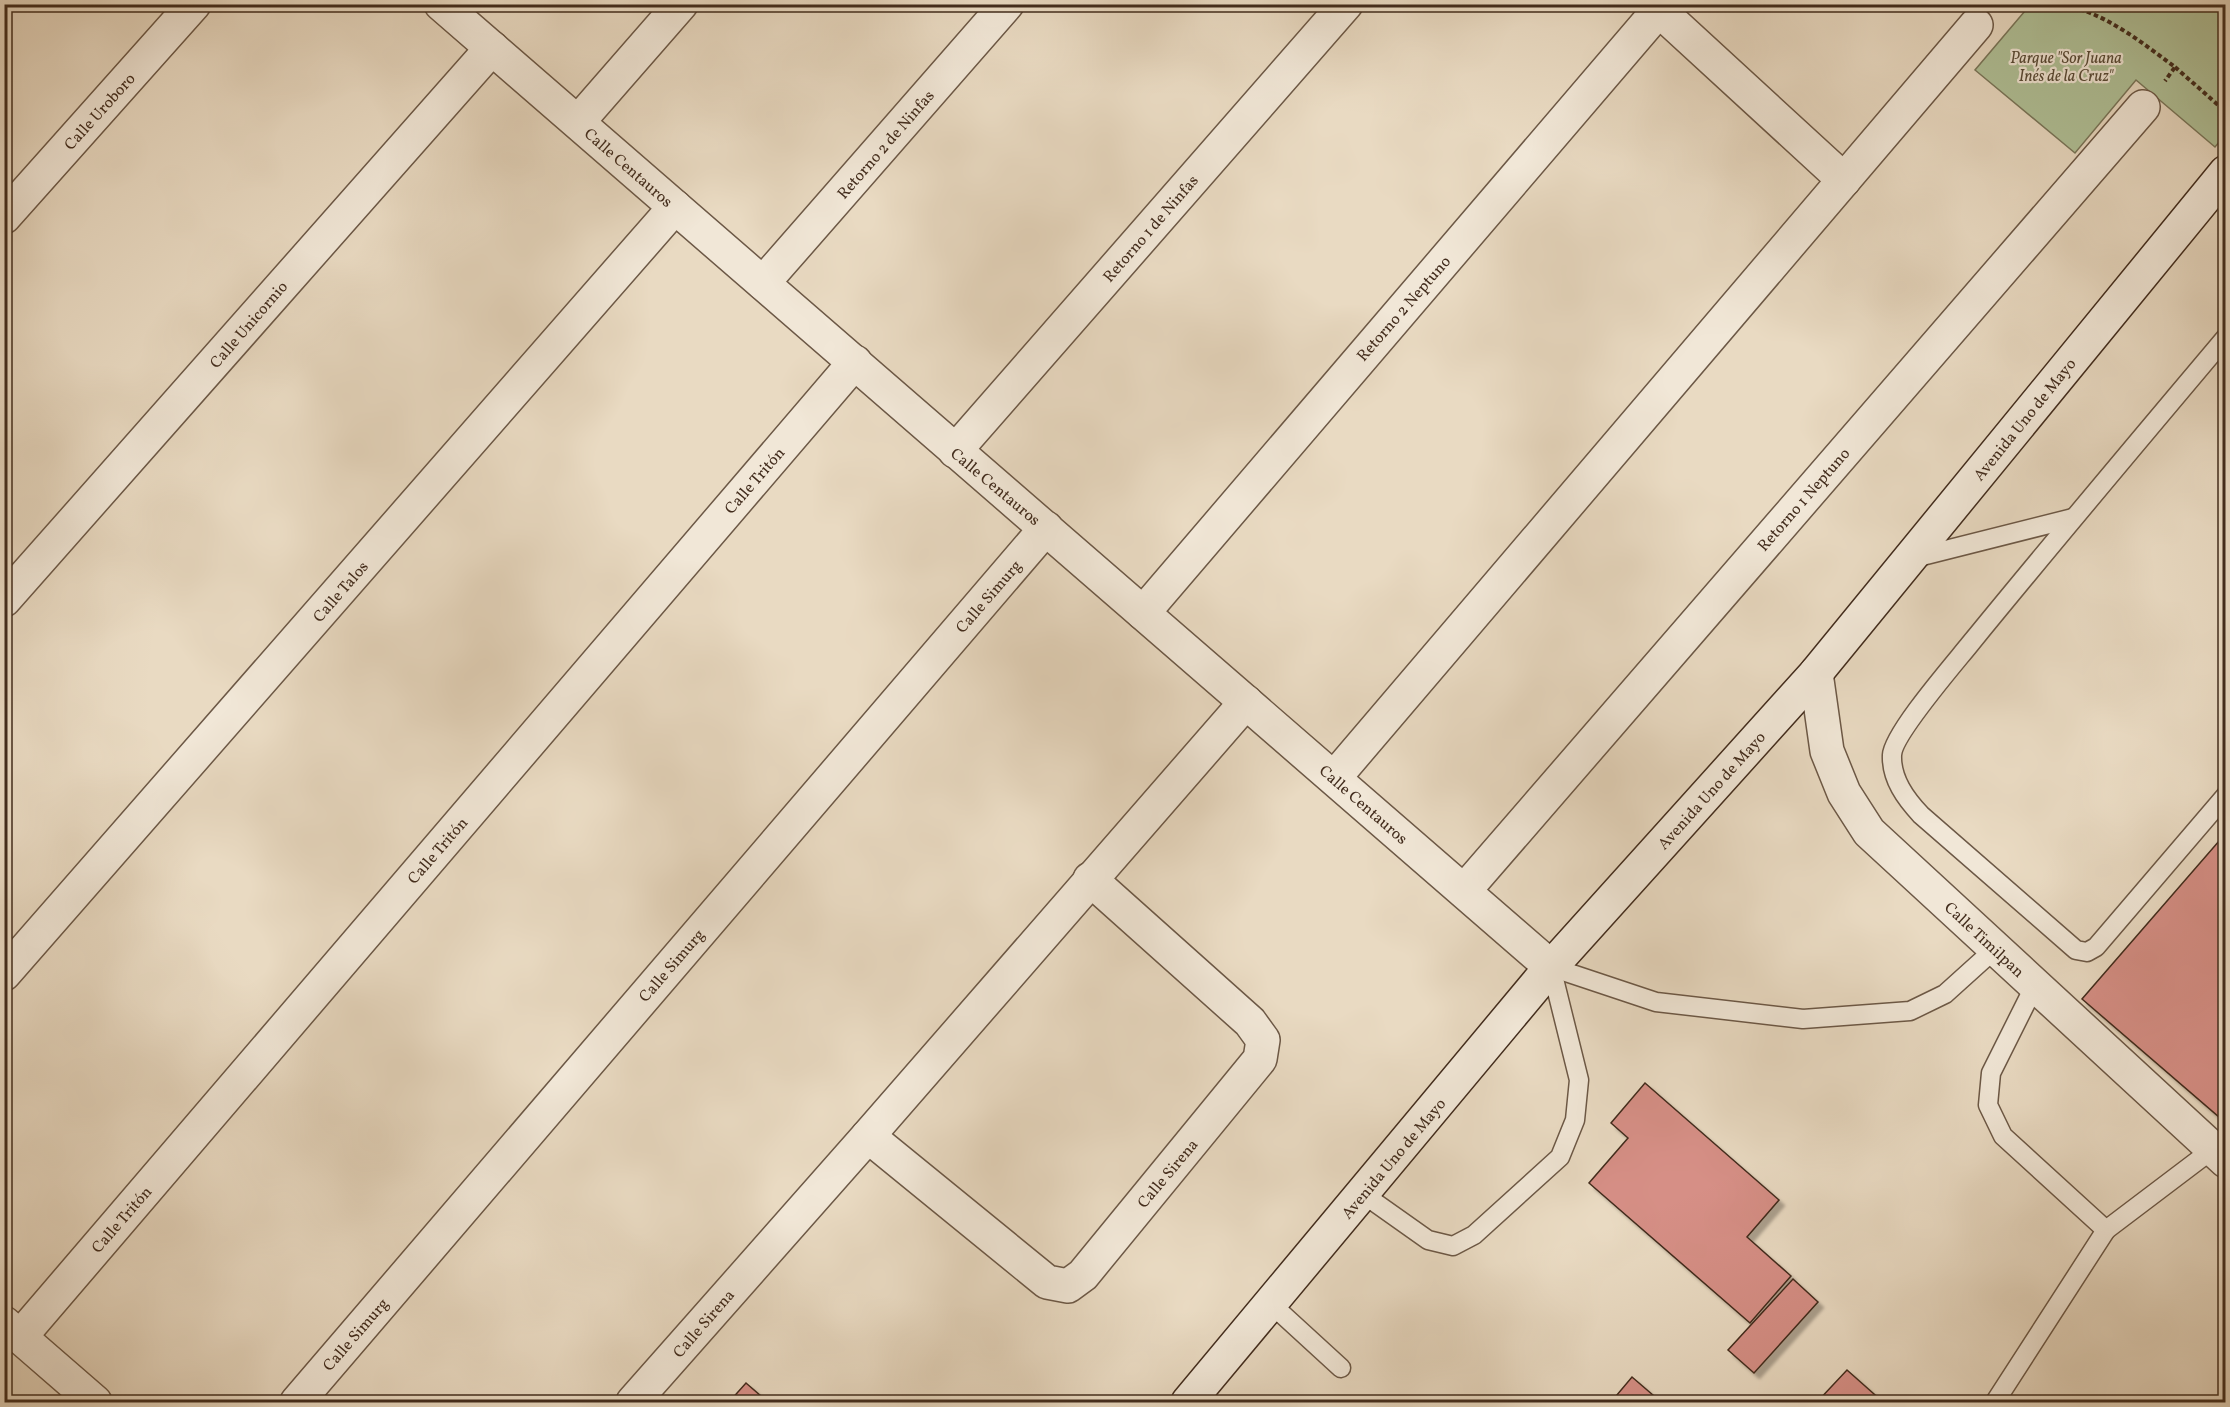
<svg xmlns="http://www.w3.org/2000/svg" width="2230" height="1407" font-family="Vollkorn,serif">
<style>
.green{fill:#b0c198;stroke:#79765a;stroke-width:1.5}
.building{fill:#d68f86;stroke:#422c1d;stroke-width:1.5;filter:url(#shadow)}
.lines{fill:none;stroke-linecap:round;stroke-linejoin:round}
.service-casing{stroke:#6c5846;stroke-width:21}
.minor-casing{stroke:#6c5846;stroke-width:36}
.tertiary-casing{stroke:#6c5846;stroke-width:36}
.secondary-casing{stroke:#422c1d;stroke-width:36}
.path{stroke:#422c1d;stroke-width:4;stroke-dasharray:4.5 3;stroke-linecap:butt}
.service{stroke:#f1e7d7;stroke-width:18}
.minor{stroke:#f1e7d7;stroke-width:33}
.tertiary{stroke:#f1e7d7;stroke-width:33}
.secondary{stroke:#f1e7d7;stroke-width:33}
.labels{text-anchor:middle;stroke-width:4.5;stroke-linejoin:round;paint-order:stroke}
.park-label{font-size:16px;font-style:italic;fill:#584a36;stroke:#f1e7d7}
.street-label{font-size:16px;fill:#422c1d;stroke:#f1e7d7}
</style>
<defs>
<filter id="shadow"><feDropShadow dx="5.5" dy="5.5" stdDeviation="1.5" flood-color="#0004"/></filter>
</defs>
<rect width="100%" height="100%" fill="#e9dac2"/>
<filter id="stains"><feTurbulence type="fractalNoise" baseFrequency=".00333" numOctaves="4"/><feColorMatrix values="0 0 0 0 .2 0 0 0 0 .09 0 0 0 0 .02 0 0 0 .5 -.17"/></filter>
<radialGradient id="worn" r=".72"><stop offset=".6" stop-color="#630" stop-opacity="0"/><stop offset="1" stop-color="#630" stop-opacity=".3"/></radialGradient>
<path class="green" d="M 2030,5 L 2225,5 L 2225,135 L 2215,147 L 2136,80 L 2075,153 L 1975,70 Z"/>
<g class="building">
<path d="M 2226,833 L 2226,1123 L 2082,999 Z"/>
<path d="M 1645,1083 L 1779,1200 L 1747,1237 L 1791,1276 L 1750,1323 L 1589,1183 L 1628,1138 L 1611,1123 Z"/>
<path d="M 1793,1279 L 1818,1302 L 1754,1373 L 1728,1350 Z"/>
<path d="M 1847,1370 L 1883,1402 L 1817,1402 Z"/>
<path d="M 1632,1377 L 1661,1402 L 1611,1402 Z"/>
<path d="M 746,1383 L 768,1402 L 729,1402 Z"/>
</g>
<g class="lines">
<g class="service-casing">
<g id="service">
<path d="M 2226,337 C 2140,439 2054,541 1970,644 C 1954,664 1893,734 1892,755 C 1891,779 1906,799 1921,815 L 2076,950 L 2087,952 L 2096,947 L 2226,795"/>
<path d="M 1914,558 L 2073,518"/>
<path d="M 1551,967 L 1656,1002 L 1803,1019 L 1910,1011 L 1945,994 L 1996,948"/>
<path d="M 2035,985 L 1991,1073 L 1988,1105 L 2003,1136 L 2106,1230 L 2213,1149"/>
<path d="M 1363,1194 L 1428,1240 L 1453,1246 L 1474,1235 L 1560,1157 L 1575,1120 L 1579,1080 L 1551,967"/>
<path d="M 1270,1303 L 1341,1368"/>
<path d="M 1995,1402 L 2106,1230"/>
</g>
</g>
<g class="minor-casing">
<g id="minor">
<path d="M 1659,10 L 1844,180"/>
<path d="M 578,122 L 681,4"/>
<path d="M 4,217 L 194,4"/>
<path d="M 763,283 L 1007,4"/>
<path d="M 955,451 L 1346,4"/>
<path d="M 4,600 L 492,48"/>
<path d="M 1143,613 L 1664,4"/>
<path d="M 1334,778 L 1976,25"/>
<path d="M 1464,891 L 2143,107"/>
<path d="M 4,974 L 675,207"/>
<path d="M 868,1136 L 1047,1282 L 1068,1286 L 1083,1275 L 1260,1059 L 1263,1040 L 1250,1022 L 1090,879"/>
<path d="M 20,1337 L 855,362"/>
<path d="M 297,1402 L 1046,528"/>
<path d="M 633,1402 L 868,1136 L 1246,702"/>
</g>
</g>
<g class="tertiary-casing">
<g id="tertiary">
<path d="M 441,4 L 1551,967"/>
<path d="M 1816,673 L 1827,751 L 1844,793 L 1869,832 L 2226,1161"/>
<path d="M 4,1323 L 95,1402"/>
</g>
</g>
<g class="secondary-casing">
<path id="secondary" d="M 1188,1402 L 1551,967 L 1816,673 L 2226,172"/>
</g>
<g class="path">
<path d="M 2058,4 C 2102,10 2141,42 2175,67 L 2165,81"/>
<path d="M 2175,67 L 2226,112"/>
</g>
<use href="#service" class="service"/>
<use href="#minor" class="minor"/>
<use href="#tertiary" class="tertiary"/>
<use href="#secondary" class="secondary"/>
</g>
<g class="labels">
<g class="park-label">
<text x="2066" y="63">Parque "Sor Juana<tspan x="2066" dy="18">Inés de la Cruz"</tspan></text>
</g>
<g class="street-label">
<text transform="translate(99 111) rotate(-48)" y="6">Calle Uroboro</text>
<text transform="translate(885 144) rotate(-49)" y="6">Retorno 2 de Ninfas</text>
<text transform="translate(629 167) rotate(41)" y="6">Calle Centauros</text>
<text transform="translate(1150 228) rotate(-49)" y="6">Retorno 1 de Ninfas</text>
<text transform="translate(1403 308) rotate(-49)" y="6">Retorno 2 Neptuno</text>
<text transform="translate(248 324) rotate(-49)" y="6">Calle Unicornio</text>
<text transform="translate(2024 419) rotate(-51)" y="6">Avenida Uno de Mayo</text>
<text transform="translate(754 480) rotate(-49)" y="6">Calle Tritón</text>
<text transform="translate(996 486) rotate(40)" y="6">Calle Centauros</text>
<text transform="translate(1803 499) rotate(-49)" y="6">Retorno 1 Neptuno</text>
<text transform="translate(340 591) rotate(-49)" y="6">Calle Talos</text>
<text transform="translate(988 596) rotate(-49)" y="6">Calle Simurg</text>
<text transform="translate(1711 790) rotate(-48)" y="6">Avenida Uno de Mayo</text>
<text transform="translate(1364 804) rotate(41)" y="6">Calle Centauros</text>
<text transform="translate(437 850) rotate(-49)" y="6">Calle Tritón</text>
<text transform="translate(1985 939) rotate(43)" y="6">Calle Timilpan</text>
<text transform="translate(671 965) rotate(-49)" y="6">Calle Simurg</text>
<text transform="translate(1393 1158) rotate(-50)" y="6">Avenida Uno de Mayo</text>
<text transform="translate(1167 1173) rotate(-50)" y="6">Calle Sirena</text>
<text transform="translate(121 1219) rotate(-49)" y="6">Calle Tritón</text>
<text transform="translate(703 1323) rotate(-49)" y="6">Calle Sirena</text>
<text transform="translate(355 1334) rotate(-49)" y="6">Calle Simurg</text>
</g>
</g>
<rect width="2230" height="1407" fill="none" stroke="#e9dac2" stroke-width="24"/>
<rect x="6" y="6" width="2218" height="1395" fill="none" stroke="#422c1d" stroke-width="3"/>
<rect x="12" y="12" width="2206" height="1383" fill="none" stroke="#422c1d" stroke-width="1.5"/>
<rect width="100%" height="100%" filter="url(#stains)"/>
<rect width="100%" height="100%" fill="url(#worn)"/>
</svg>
